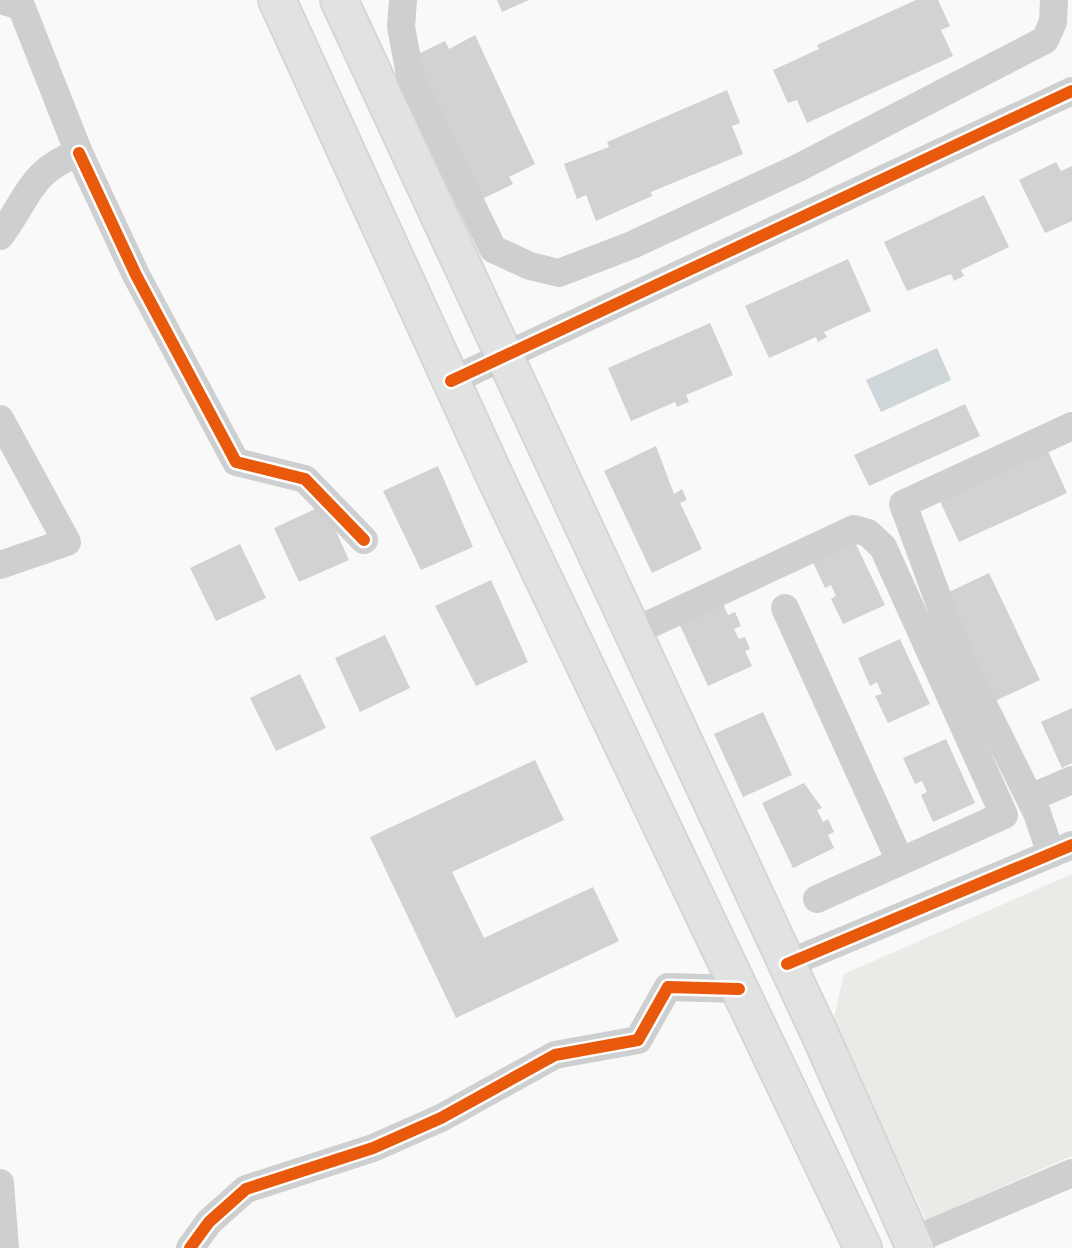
<svg xmlns="http://www.w3.org/2000/svg" width="1072" height="1248" font-family="Helvetica,sans-serif">
<style>
.green{fill:#e8ebe6}
.water{fill:#ced6d9}
.building{fill:#d0d2d3}
.lines{fill:none;stroke-linecap:round;stroke-linejoin:round}
.major-casing{stroke:#d5d6d7;stroke-width:40}
.minor{stroke:#cecfd0;stroke-width:28}
.major{stroke:#e1e2e2;stroke-width:36}
.cycleway-casing{stroke:#fff;stroke-width:17}
.cycleway{stroke:#e8590c;stroke-width:12}
</style>
<rect width="100%" height="100%" fill="#f9f9f9"/>
<path class="green" d="M 1072,874 L 1072,1156 L 926,1220 L 833,1022 L 844,974 Z"/>
<path class="water" d="M 937,348 L 951,380 L 881,412 L 866,380 Z"/>
<g class="building">
<path d="M 497,0 L 529,0 L 502,12 Z"/>
<path d="M 916,0 L 938,0 L 950,26 L 941,30 L 953,56 L 807,123 L 797,100 L 788,103 L 773,70 L 819,49 L 817,45 Z"/>
<path d="M 475,35 L 535,164 L 509,177 L 513,184 L 480,200 L 412,57 L 445,41 L 449,49 Z"/>
<path d="M 727,90 L 740,123 L 732,126 L 743,154 L 651,192 L 652,196 L 596,221 L 586,195 L 577,199 L 564,164 L 609,147 L 607,142 Z"/>
<path d="M 1056,162 L 1061,171 L 1072,166 L 1072,221 L 1045,233 L 1019,180 Z"/>
<path d="M 984,195 L 1009,247 L 961,270 L 964,276 L 954,281 L 951,274 L 907,291 L 884,242 Z"/>
<path d="M 848,259 L 871,311 L 824,332 L 827,337 L 818,342 L 816,337 L 769,358 L 745,306 Z"/>
<path d="M 710,323 L 733,375 L 686,395 L 689,402 L 677,407 L 675,402 L 631,421 L 608,368 Z"/>
<path d="M 965,404 L 980,436 L 869,486 L 854,455 Z"/>
<path d="M 656,446 L 674,494 L 682,489 L 687,500 L 680,503 L 702,549 L 652,573 L 604,471 Z"/>
<path d="M 1047,449 L 1067,493 L 959,542 L 938,497 Z"/>
<path d="M 438,466 L 473,547 L 421,570 L 383,491 Z"/>
<path d="M 324,505 L 349,560 L 299,582 L 274,528 Z"/>
<path d="M 854,540 L 885,605 L 843,624 L 831,599 L 836,596 L 831,585 L 825,588 L 812,560 Z"/>
<path d="M 240,544 L 266,598 L 216,621 L 190,568 Z"/>
<path d="M 989,573 L 1040,680 L 995,701 L 945,594 Z"/>
<path d="M 491,580 L 528,662 L 476,686 L 435,606 Z"/>
<path d="M 722,601 L 728,615 L 735,612 L 741,626 L 734,629 L 739,639 L 745,637 L 750,649 L 745,651 L 752,666 L 708,686 L 678,621 Z"/>
<path d="M 385,635 L 410,688 L 360,712 L 335,658 Z"/>
<path d="M 900,639 L 930,704 L 888,723 L 875,696 L 882,694 L 877,682 L 870,686 L 858,658 Z"/>
<path d="M 300,674 L 326,728 L 276,751 L 250,698 Z"/>
<path d="M 1072,708 L 1072,763 L 1062,768 L 1041,722 Z"/>
<path d="M 763,712 L 792,775 L 743,797 L 714,734 Z"/>
<path d="M 946,739 L 975,803 L 933,822 L 921,795 L 927,792 L 922,781 L 915,784 L 903,758 Z"/>
<path d="M 535,760 L 564,820 L 452,872 L 484,938 L 593,887 L 619,941 L 456,1018 L 370,837 Z"/>
<path d="M 804,783 L 822,808 L 817,810 L 823,822 L 828,819 L 834,832 L 828,835 L 834,848 L 793,868 L 762,803 Z"/>
</g>
<g class="lines">
<g class="major-casing">
<g id="major">
<path d="M 277,0 L 497,481 L 863,1248"/>
<path d="M 339,0 L 822,1039 L 915,1248"/>
</g>
</g>
<g class="minor">
<path d="M 403,0 L 401,27 L 411,80 L 493,249 L 530,266 L 559,273 L 632,245 L 798,168 L 1045,40 L 1053,22 L 1054,0"/>
<path d="M 79,153 L 136,275 L 236,462 L 305,479 L 364,540"/>
<path d="M 0,236 C 28,199 30,170 79,153 L 21,6 L 0,0"/>
<path d="M 451,381 L 1072,91"/>
<path d="M 0,419 L 67,542 L 0,565"/>
<path d="M 785,608 L 900,861"/>
<path d="M 633,632 L 854,529 L 868,533 L 883,547 L 1004,815 L 817,899"/>
<path d="M 1030,798 L 1072,780"/>
<path d="M 1051,854 L 1037,813 L 959,656 L 903,504 L 1072,426"/>
<path d="M 787,964 L 1072,845"/>
<path d="M 0,1183 L 5,1248"/>
<path d="M 912,1241 L 1072,1173"/>
<path d="M 190,1248 L 209,1222 L 246,1189 L 373,1148 L 441,1118 L 555,1055 L 638,1040 L 668,987 L 739,989"/>
</g>
<use href="#major" class="major"/>
<g class="cycleway-casing">
<g id="cycleway">
<path d="M 79,153 L 136,275 L 236,462 L 305,479 L 364,540"/>
<path d="M 451,381 L 1072,91"/>
<path d="M 787,964 L 1072,845"/>
<path d="M 190,1248 L 209,1222 L 246,1189 L 373,1148 L 441,1118 L 555,1055 L 638,1040 L 668,987 L 739,989"/>
</g>
</g>
<use href="#cycleway" class="cycleway"/>
</g>
</svg>
